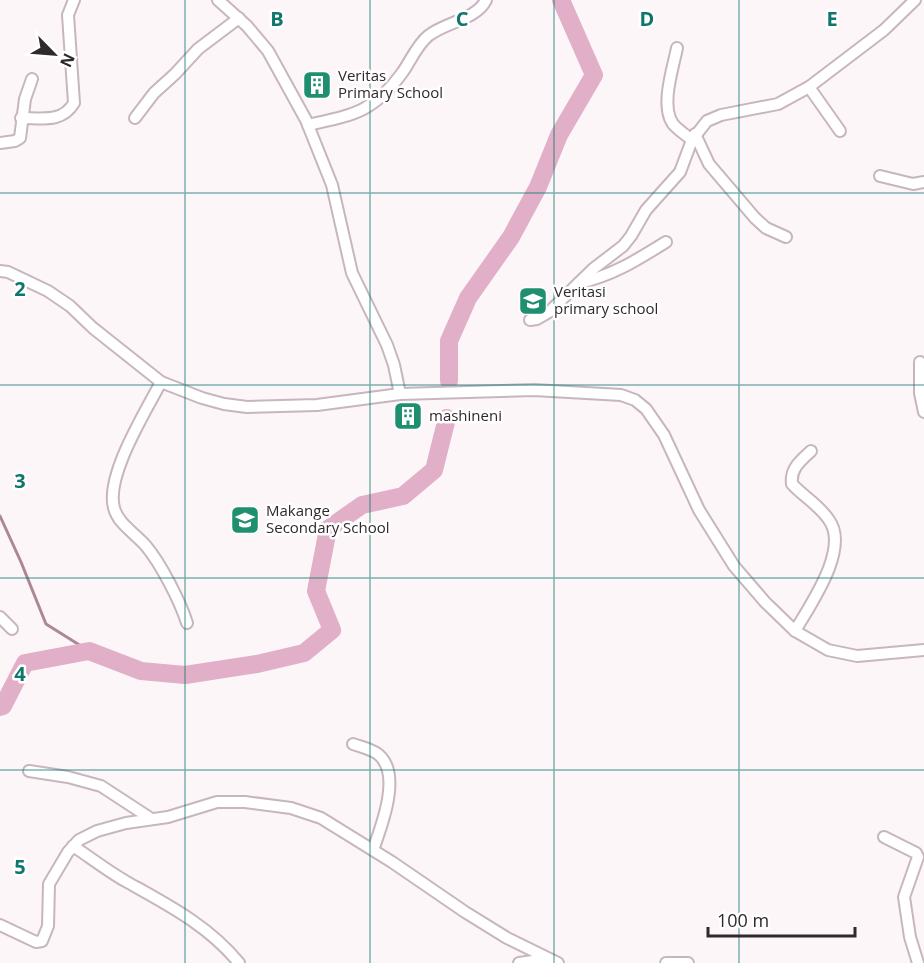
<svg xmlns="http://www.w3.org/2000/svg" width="924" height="963" font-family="'Open Sans',sans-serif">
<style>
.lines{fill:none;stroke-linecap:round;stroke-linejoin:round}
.stream{stroke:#ac8798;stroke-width:3}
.river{stroke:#e1afc7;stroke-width:18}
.minor-casing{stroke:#c7b6be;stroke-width:14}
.minor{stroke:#fff;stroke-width:10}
.grid{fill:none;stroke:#0f766e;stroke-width:1.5;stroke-opacity:0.55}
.labels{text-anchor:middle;stroke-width:5;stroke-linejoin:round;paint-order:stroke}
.poi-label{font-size:15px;fill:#30292c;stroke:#fff;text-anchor:start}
.grid-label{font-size:20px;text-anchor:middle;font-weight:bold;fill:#0f766e;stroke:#fff;stroke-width:5;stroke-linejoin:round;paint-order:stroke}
</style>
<rect width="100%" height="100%" fill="#fdf6f9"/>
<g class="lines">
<path class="stream" d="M 0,516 L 21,562 L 46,624 L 89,651"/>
<g class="river">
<path d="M 449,381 L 449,341 L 468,298 L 511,237 L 538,187 L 559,135 L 594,75 L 561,0"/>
<path d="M 0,707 L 3,706 L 25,663 L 89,651 L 141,671 L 185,675 L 257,664 L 304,653 L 332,630 L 316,591 L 328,529 L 362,505 L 403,496 L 434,470 L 447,418"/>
</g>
<g class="minor-casing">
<g id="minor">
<path d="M 218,0 L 247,26 L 268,51 L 306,120 L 332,185 L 352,273 L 387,345 L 394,365 L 400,394"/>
<path d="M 677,48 C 673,68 660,106 673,124 C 678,130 686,135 692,140"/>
<path d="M 809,87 L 840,131"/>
<path d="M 21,118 C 42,118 62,123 74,103 L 68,15 L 74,0"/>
<path d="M 135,118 L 154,93 L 175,74 L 198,49 L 239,18"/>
<path d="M 308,125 C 352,115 373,113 402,73 C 410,62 417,45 428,36 C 445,22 476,20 486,0"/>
<path d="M 695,134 L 709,164 L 755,218 L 766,228 L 786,237"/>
<path d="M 0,143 L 15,141 L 20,138 L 25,99 L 32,79"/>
<path d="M 880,176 L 913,184 L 924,182"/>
<path d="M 0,271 L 8,272 L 48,291 L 70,306 L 93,328 L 161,382 L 202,398 L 224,404 L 247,407 L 317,405 L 400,394 L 534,390 L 621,395 L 635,400 L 646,409 L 664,435 L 699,510 L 734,566 L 765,602 L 795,631 L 828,650 L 857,656 L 924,650"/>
<path d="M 579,283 C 612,276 637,260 666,242"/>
<path d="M 530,320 L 537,319 L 549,312 L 593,269 L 623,246 L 631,236 L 646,210 L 680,172 L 692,140 L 707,121 L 721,115 L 778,104 L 809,87 L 884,30 L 915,0"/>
<path d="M 920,362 L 920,393 L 924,412"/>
<path d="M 161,382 C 146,411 105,476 114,508 C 118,524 136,534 146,546 C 161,564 180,601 187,623"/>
<path d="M 0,617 L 12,629"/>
<path d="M 795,631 C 810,605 850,549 829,520 C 820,506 803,496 792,484 C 790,469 800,461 811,451"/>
<path d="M 353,744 C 361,747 372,749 379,755 C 402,775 381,827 373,850"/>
<path d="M 29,771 L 68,777 L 101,786 L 150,818"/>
<path d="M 884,837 L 916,853 L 918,857 L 904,897 L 910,937 L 918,963"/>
<path d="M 73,846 C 91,858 109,872 127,882 C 168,905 209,926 239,963"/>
<path d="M 0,925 L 36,942 L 42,941 L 48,926 L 49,884 L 68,852 L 79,840 L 97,831 L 126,823 L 168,817 L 217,802 L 245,802 L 291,808 L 321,818 L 392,862 L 465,912 L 507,938 L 558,963"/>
<path d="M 519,963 L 547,959"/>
<path d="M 666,963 L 688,963"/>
</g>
</g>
<use href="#minor" class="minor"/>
</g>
<path class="grid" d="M 185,0 L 185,963M 370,0 L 370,963M 554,0 L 554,963M 739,0 L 739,963M 0,193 L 924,193M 0,385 L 924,385M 0,578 L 924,578M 0,770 L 924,770"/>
<defs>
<g id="building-square" transform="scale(1.5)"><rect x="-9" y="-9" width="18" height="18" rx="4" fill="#208f6f" stroke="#fff"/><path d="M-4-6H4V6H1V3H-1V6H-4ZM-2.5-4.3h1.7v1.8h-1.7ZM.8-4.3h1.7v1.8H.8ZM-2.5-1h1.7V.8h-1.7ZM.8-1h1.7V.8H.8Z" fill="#fff"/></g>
<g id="school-square" transform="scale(1.5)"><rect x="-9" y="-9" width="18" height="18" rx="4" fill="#208f6f" stroke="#fff"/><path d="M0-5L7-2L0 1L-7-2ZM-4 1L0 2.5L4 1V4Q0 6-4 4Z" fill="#fff"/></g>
</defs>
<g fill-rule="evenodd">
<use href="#building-square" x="317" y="85"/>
<use href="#school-square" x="533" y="301"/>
<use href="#building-square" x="408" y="416"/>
<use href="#school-square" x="245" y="520"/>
</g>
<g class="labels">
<g class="poi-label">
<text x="338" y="81">Veritas<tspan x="338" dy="17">Primary School</tspan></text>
<text x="554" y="297">Veritasi<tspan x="554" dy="17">primary school</tspan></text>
<text x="429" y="421">mashineni</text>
<text x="266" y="516">Makange<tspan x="266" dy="17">Secondary School</tspan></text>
</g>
</g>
<g class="grid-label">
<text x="277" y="26">B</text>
<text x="462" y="26">C</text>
<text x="647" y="26">D</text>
<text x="832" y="26">E</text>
<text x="20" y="296">2</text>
<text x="20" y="488">3</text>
<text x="20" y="681">4</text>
<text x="20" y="874">5</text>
</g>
<g transform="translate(54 54) rotate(115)" stroke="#ffffff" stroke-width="4.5" paint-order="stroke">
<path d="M0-4.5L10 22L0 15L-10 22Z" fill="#30292c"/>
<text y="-9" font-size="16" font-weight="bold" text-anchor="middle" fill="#30292c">N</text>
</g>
<path d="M708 927v9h147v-9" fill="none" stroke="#30292c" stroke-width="3"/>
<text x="717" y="927" font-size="18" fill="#30292c" stroke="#ffffff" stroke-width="4.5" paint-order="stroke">100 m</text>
</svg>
